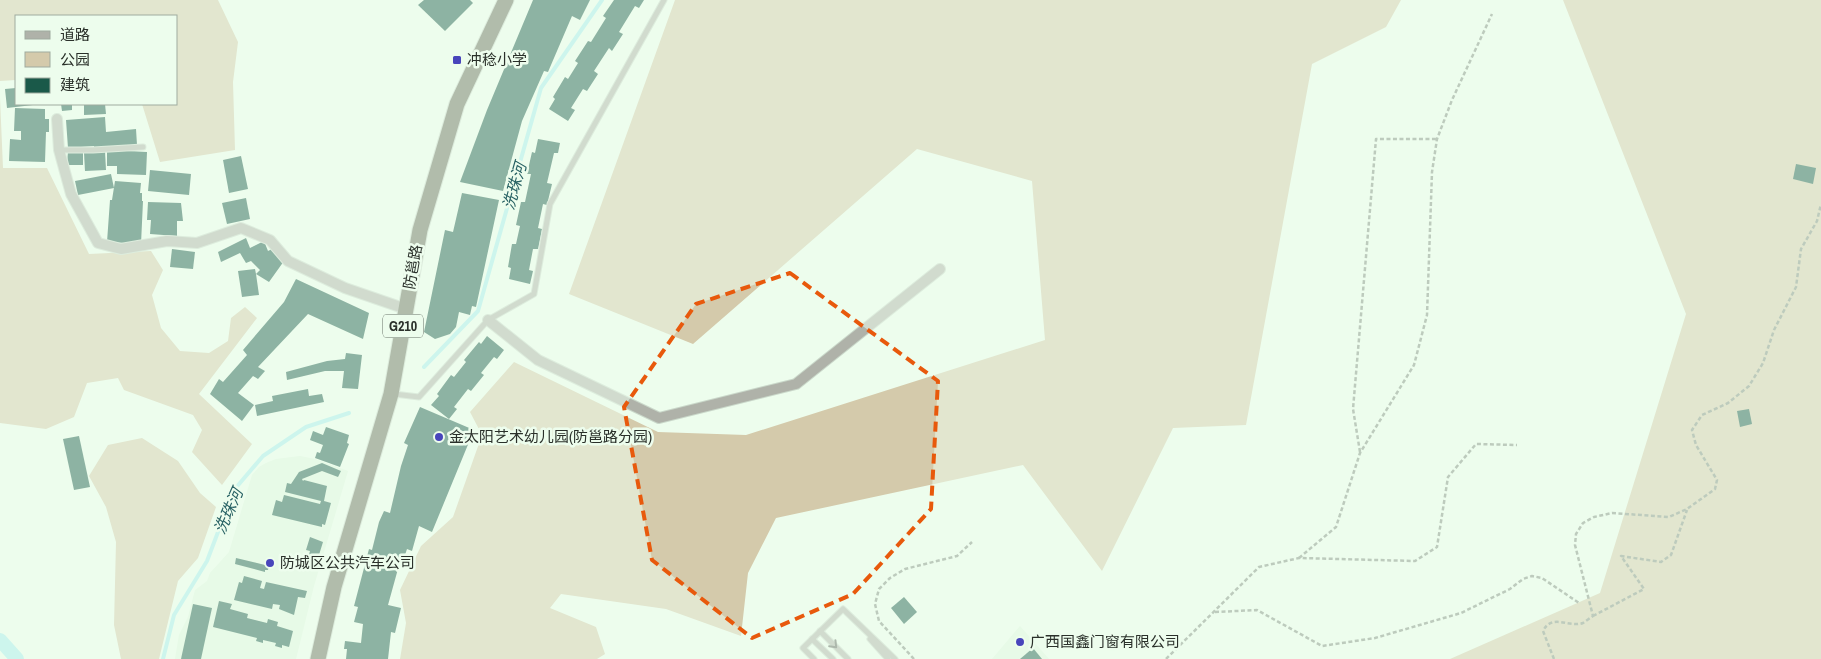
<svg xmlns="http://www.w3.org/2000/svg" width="1821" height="659" font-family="'Archivo Narrow','Noto Sans SC',sans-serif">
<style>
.built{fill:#dff6df}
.green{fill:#d4caab}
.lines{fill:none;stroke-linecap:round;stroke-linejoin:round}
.stream{stroke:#a7ecee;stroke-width:4}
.canal{stroke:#a7ecee;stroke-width:14}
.building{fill:#1a5949}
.service-casing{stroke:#cad8ca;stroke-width:7}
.minor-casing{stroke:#cad8ca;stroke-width:12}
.trunk-casing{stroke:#cad8ca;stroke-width:17}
.path{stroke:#848f84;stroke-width:2.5;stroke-dasharray:4 2.5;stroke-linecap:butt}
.service{stroke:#afb2a9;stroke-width:5}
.minor{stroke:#afb2a9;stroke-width:10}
.trunk{stroke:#686d5c;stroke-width:15}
.oneway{stroke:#5f645d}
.marked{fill:none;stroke:#e8590c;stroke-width:4;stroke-dasharray:10 6;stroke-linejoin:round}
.poi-dot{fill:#4845bb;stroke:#edfded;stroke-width:2}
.labels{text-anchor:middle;stroke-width:5;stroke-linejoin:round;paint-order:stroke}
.shield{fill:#edfded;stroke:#646e64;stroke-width:1}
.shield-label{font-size:14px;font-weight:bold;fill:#2a302a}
.poi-label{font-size:15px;fill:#2a302a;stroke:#edfded;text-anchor:start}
.street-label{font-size:15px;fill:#2a302a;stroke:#edfded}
.water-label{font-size:16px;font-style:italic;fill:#286264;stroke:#edfded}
</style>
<rect width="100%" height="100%" fill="#edfded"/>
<g class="built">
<path d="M 300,456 L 315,459 L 348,471 L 314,586 L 296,659 L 175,659 L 179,635 L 188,617 L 195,590 L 207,581 L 210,573 L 229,552 L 252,475 L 259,467 L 266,463 L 276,459 Z"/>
<path d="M 1020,626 L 1049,659 L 992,659 Z"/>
</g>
<g class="green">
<path d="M 0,0 L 218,0 L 238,42 L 233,82 L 235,150 L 160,162 L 142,104 L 176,104 L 176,16 L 16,16 L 16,80 L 0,81 Z"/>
<path d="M 675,0 L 1401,0 L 1386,27 L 1312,64 L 1246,425 L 1173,428 L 1102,571 L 1023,465 L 776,518 L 748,573 L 741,636 L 666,609 L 561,594 L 550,608 L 596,627 L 605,654 L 597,659 L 400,659 L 406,623 L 400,590 L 421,546 L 453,517 L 482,435 L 470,412 L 514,362 L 658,432 L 746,435 L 1045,340 L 1032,181 L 917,149 L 693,344 L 569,294 Z"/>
<path d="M 1563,0 L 1821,0 L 1821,659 L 1450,659 L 1600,593 L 1686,314 Z"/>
<path d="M 0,98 L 3,168 L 47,168 L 89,254 L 151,251 L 163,270 L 152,295 L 161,328 L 180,351 L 209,353 L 228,341 L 231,318 L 245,307 L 257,318 L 199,394 L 252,444 L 222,485 L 192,452 L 202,430 L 193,415 L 124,390 L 118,378 L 87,383 L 74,417 L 46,429 L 0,423 Z"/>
<path d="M 142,438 L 178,461 L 200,493 L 216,507 L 198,558 L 178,581 L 159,659 L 121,659 L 114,625 L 116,542 L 106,507 L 89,476 L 108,445 Z"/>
</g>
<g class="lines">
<g class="stream">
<path d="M 424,367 L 478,311 L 541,88 L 602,0"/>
<path d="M 163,659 L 174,615 L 207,561 L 234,490 L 263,456 L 306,427 L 349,413"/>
</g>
<path class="canal" d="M 0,640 L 17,659"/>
</g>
<g class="building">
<path d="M 424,0 L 470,0 L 473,3 L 445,31 L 418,5 Z"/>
<path d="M 533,0 L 590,0 L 580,20 L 572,16 L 548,72 L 544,71 L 522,121 L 503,191 L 460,182 L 487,110 Z"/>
<path d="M 614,0 L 644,0 L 639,8 L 635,6 L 619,32 L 623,34 L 612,51 L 609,48 L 594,71 L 598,74 L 587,91 L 583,89 L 571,108 L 575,110 L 568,121 L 549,109 L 555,99 L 553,97 L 565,77 L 568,79 L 578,63 L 575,61 L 588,41 L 591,42 L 606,18 L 603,16 Z"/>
<path d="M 16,88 L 16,104 L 33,104 L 33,105 L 7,108 L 5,89 Z"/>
<path d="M 61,104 L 72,104 L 72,110 L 62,111 Z"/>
<path d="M 84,104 L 105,104 L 106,114 L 84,115 Z"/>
<path d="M 15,108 L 45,109 L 45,119 L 49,119 L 49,132 L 46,132 L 45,162 L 9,161 L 10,139 L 21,140 L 21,131 L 14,131 Z"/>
<path d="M 105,117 L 106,132 L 136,129 L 137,145 L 94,148 L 94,146 L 68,148 L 66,120 Z"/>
<path d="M 538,139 L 560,143 L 558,153 L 554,153 L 547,183 L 552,184 L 547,205 L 543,204 L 538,228 L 542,229 L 538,249 L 533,249 L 529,270 L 533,271 L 530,284 L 509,279 L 511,268 L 508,267 L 512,244 L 516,244 L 520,226 L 516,225 L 521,202 L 525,202 L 531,174 L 527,174 L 532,152 L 535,153 Z"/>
<path d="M 107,150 L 147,152 L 146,175 L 117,174 L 117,166 L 107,166 Z"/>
<path d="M 68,151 L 83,151 L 83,165 L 67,165 Z"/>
<path d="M 105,151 L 106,170 L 85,171 L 84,153 Z"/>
<path d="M 241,156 L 248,189 L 229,193 L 223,160 Z"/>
<path d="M 1796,164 L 1816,168 L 1813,184 L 1793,179 Z"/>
<path d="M 150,170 L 191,174 L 189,195 L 148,191 Z"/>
<path d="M 111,174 L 114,188 L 78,195 L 75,181 Z"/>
<path d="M 115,181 L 141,183 L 140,193 L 142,193 L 142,201 L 143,201 L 141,244 L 107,242 L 110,200 L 112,200 Z"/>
<path d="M 462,193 L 499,200 L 476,307 L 472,306 L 470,315 L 459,312 L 456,327 L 450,334 L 435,339 L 424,332 L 445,230 L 453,232 Z"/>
<path d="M 246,198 L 250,219 L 227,224 L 222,203 Z"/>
<path d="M 148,202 L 181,203 L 183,221 L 177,221 L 177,236 L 150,234 L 151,220 L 147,220 Z"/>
<path d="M 246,238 L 250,248 L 264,241 L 268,251 L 272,249 L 284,261 L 269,282 L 256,274 L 259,295 L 242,297 L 238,271 L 255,269 L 256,274 L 260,270 L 251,261 L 246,263 L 240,253 L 221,262 L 218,252 Z"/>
<path d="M 172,249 L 195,252 L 193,269 L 170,267 Z"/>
<path d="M 296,279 L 369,313 L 363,339 L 308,314 L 258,367 L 265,371 L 258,379 L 253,376 L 238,393 L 254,405 L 242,421 L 210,394 L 219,379 L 223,382 L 247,355 L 243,350 L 284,302 Z"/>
<path d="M 487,336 L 504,350 L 497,359 L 494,357 L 481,373 L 484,375 L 471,391 L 468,389 L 454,407 L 457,409 L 449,419 L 431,405 L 439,396 L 437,394 L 451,375 L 454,377 L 466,362 L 464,360 L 479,342 L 481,344 Z"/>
<path d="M 346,353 L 362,355 L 358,389 L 342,388 L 344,371 L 325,371 L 287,380 L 286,372 L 327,361 L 345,359 Z"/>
<path d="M 308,389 L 309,396 L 322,394 L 324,402 L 257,416 L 255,405 L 273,401 L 272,396 Z"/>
<path d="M 420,407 L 474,430 L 432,532 L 419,526 L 412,551 L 407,549 L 404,558 L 401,558 L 388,605 L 401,608 L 395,633 L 391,632 L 388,659 L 346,659 L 347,649 L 344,649 L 345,641 L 361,643 L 363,624 L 354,622 L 358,607 L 354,606 L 369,549 L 372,550 L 379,522 L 384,511 L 390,513 L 401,466 L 408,445 L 404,443 Z"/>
<path d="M 1749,409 L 1752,424 L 1740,427 L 1737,411 Z"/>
<path d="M 326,427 L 349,435 L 347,443 L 349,444 L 340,467 L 315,458 L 317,452 L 320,453 L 323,445 L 310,440 L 313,431 L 323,435 Z"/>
<path d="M 79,436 L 90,487 L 74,490 L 63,439 Z"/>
<path d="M 322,463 L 341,471 L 338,477 L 322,471 L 302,479 L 303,481 L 304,480 L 327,486 L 324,501 L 331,503 L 325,525 L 322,524 L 322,527 L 272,515 L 276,500 L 282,502 L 284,495 L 320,504 L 321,501 L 285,492 L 287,483 L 291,484 L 299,472 Z"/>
<path d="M 310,537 L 323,542 L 314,571 L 305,568 L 310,551 L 306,550 Z"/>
<path d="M 236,558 L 269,566 L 268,570 L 265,570 L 265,572 L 235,564 Z"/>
<path d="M 244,576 L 262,581 L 260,588 L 264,589 L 266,582 L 307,591 L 305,598 L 298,597 L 294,615 L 279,609 L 280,605 L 273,604 L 272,609 L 234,600 L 239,582 L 242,583 Z"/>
<path d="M 904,597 L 917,612 L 904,624 L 891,608 Z"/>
<path d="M 219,601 L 232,604 L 230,609 L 248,614 L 247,618 L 267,623 L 268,619 L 278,622 L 277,626 L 293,631 L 289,647 L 282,645 L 282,648 L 275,646 L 276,643 L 263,640 L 263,643 L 256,641 L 257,638 L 213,627 Z"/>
<path d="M 193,604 L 212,608 L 201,659 L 181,659 Z"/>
<path d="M 1033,648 L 1042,659 L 1020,659 Z"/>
</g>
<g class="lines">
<g class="service-casing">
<g id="service">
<path d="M 59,150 L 93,150 L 143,147"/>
<path d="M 394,394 L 419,397 L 488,320 L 534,294 L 550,204 L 664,0"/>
<path d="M 820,631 L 848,659"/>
<path d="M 812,639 L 833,659"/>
<path d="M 870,639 L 888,659"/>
<path d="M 814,659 L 803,648 L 843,609 L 895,659"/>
</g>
</g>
<g class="minor-casing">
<g id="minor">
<path d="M 57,119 L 59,150 L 71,194 L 98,243 L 121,249 L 167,241 L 197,243 L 241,228 L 270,240 L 288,261 L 345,288 L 406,309"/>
<path d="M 488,320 L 538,360 L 659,418 L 796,384 L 940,269"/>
</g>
</g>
<g class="trunk-casing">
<path id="trunk" d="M 318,659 L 334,587 L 391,394 L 420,230 L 457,104 L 506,0"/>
</g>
<g class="path">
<path d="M 1360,452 L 1353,409 L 1376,139 L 1437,139"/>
<path d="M 1299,558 L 1336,527 L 1360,453 L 1414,365 L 1427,315 L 1432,172 L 1437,139 L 1452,100 L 1492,14"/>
<path d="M 1215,612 L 1257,610 L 1322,646 L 1375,638 L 1461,613 L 1510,589 L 1523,579 L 1532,576 L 1542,578 L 1579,603"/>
<path d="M 1593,616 L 1644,589 L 1621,556 L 1661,562 L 1671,555 L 1687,510"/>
<path d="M 914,659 L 879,621 L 875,604 L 879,589 L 890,578 L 905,569 L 957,556 L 972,542"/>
<path d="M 1166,659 L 1259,567 L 1299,558 L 1415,561 L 1437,547 L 1448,477 L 1476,444 L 1517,445"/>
<path d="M 1554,659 L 1543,631 C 1552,613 1569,628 1583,623 C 1586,621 1590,618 1593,616 L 1575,545 L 1576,534 L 1583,523 L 1594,517 L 1612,513 L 1669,517 L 1687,509 L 1715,489 L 1717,480 L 1696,445 L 1692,430 L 1702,415 L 1728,403 L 1749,386 L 1763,363 L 1774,330 L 1796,287 L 1801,249 L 1817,221 L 1821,204"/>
</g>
<use href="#service" class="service"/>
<use href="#minor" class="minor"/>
<use href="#trunk" class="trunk"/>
</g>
<defs><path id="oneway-chevron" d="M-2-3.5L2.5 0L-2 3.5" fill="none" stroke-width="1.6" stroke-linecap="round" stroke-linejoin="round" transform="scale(1.25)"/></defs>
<use class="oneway" href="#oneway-chevron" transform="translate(834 645) rotate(46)"/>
<path d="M0 0H1821V659H0ZM 790,273 L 938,381 L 931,509 L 853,594 L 752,638 L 652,560 L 624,407 L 696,304 Z" fill="#edfded" fill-opacity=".55" fill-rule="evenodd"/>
<path class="marked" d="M 790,273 L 938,381 L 931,509 L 853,594 L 752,638 L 652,560 L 624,407 L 696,304 Z"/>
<g class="poi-dot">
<rect x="452" y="55" width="10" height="10" rx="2.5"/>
<circle cx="439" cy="437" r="5"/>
<circle cx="270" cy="563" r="5"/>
<circle cx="1020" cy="642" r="5"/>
</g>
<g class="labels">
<rect class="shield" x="383" y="314.5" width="40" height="23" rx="4"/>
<g class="shield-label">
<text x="403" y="331">G210</text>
</g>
<g class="poi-label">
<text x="467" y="65">冲稔小学</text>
<text x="449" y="442">金太阳艺术幼儿园(防邕路分园)</text>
<text x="280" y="568">防城区公共汽车公司</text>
<text x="1030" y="647">广西国鑫门窗有限公司</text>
</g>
<g class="street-label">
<text transform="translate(413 267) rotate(-80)" y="5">防邕路</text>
</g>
<g class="water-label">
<text transform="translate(514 186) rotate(-74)" y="6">洗珠河</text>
<text transform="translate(228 511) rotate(-66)" y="6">洗珠河</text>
</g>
</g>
<rect x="15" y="15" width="162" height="90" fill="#edfded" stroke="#9fab9f"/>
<rect x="25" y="31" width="25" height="8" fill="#afb2a9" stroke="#9fab9f"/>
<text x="60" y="40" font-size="15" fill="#2a302a">道路</text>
<rect x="25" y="52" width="25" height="15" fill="#d4caab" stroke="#9fab9f"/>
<text x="60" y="65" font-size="15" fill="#2a302a">公园</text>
<rect x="25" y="78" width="25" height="15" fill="#1a5949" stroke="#9fab9f"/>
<text x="60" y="90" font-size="15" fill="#2a302a">建筑</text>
</svg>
